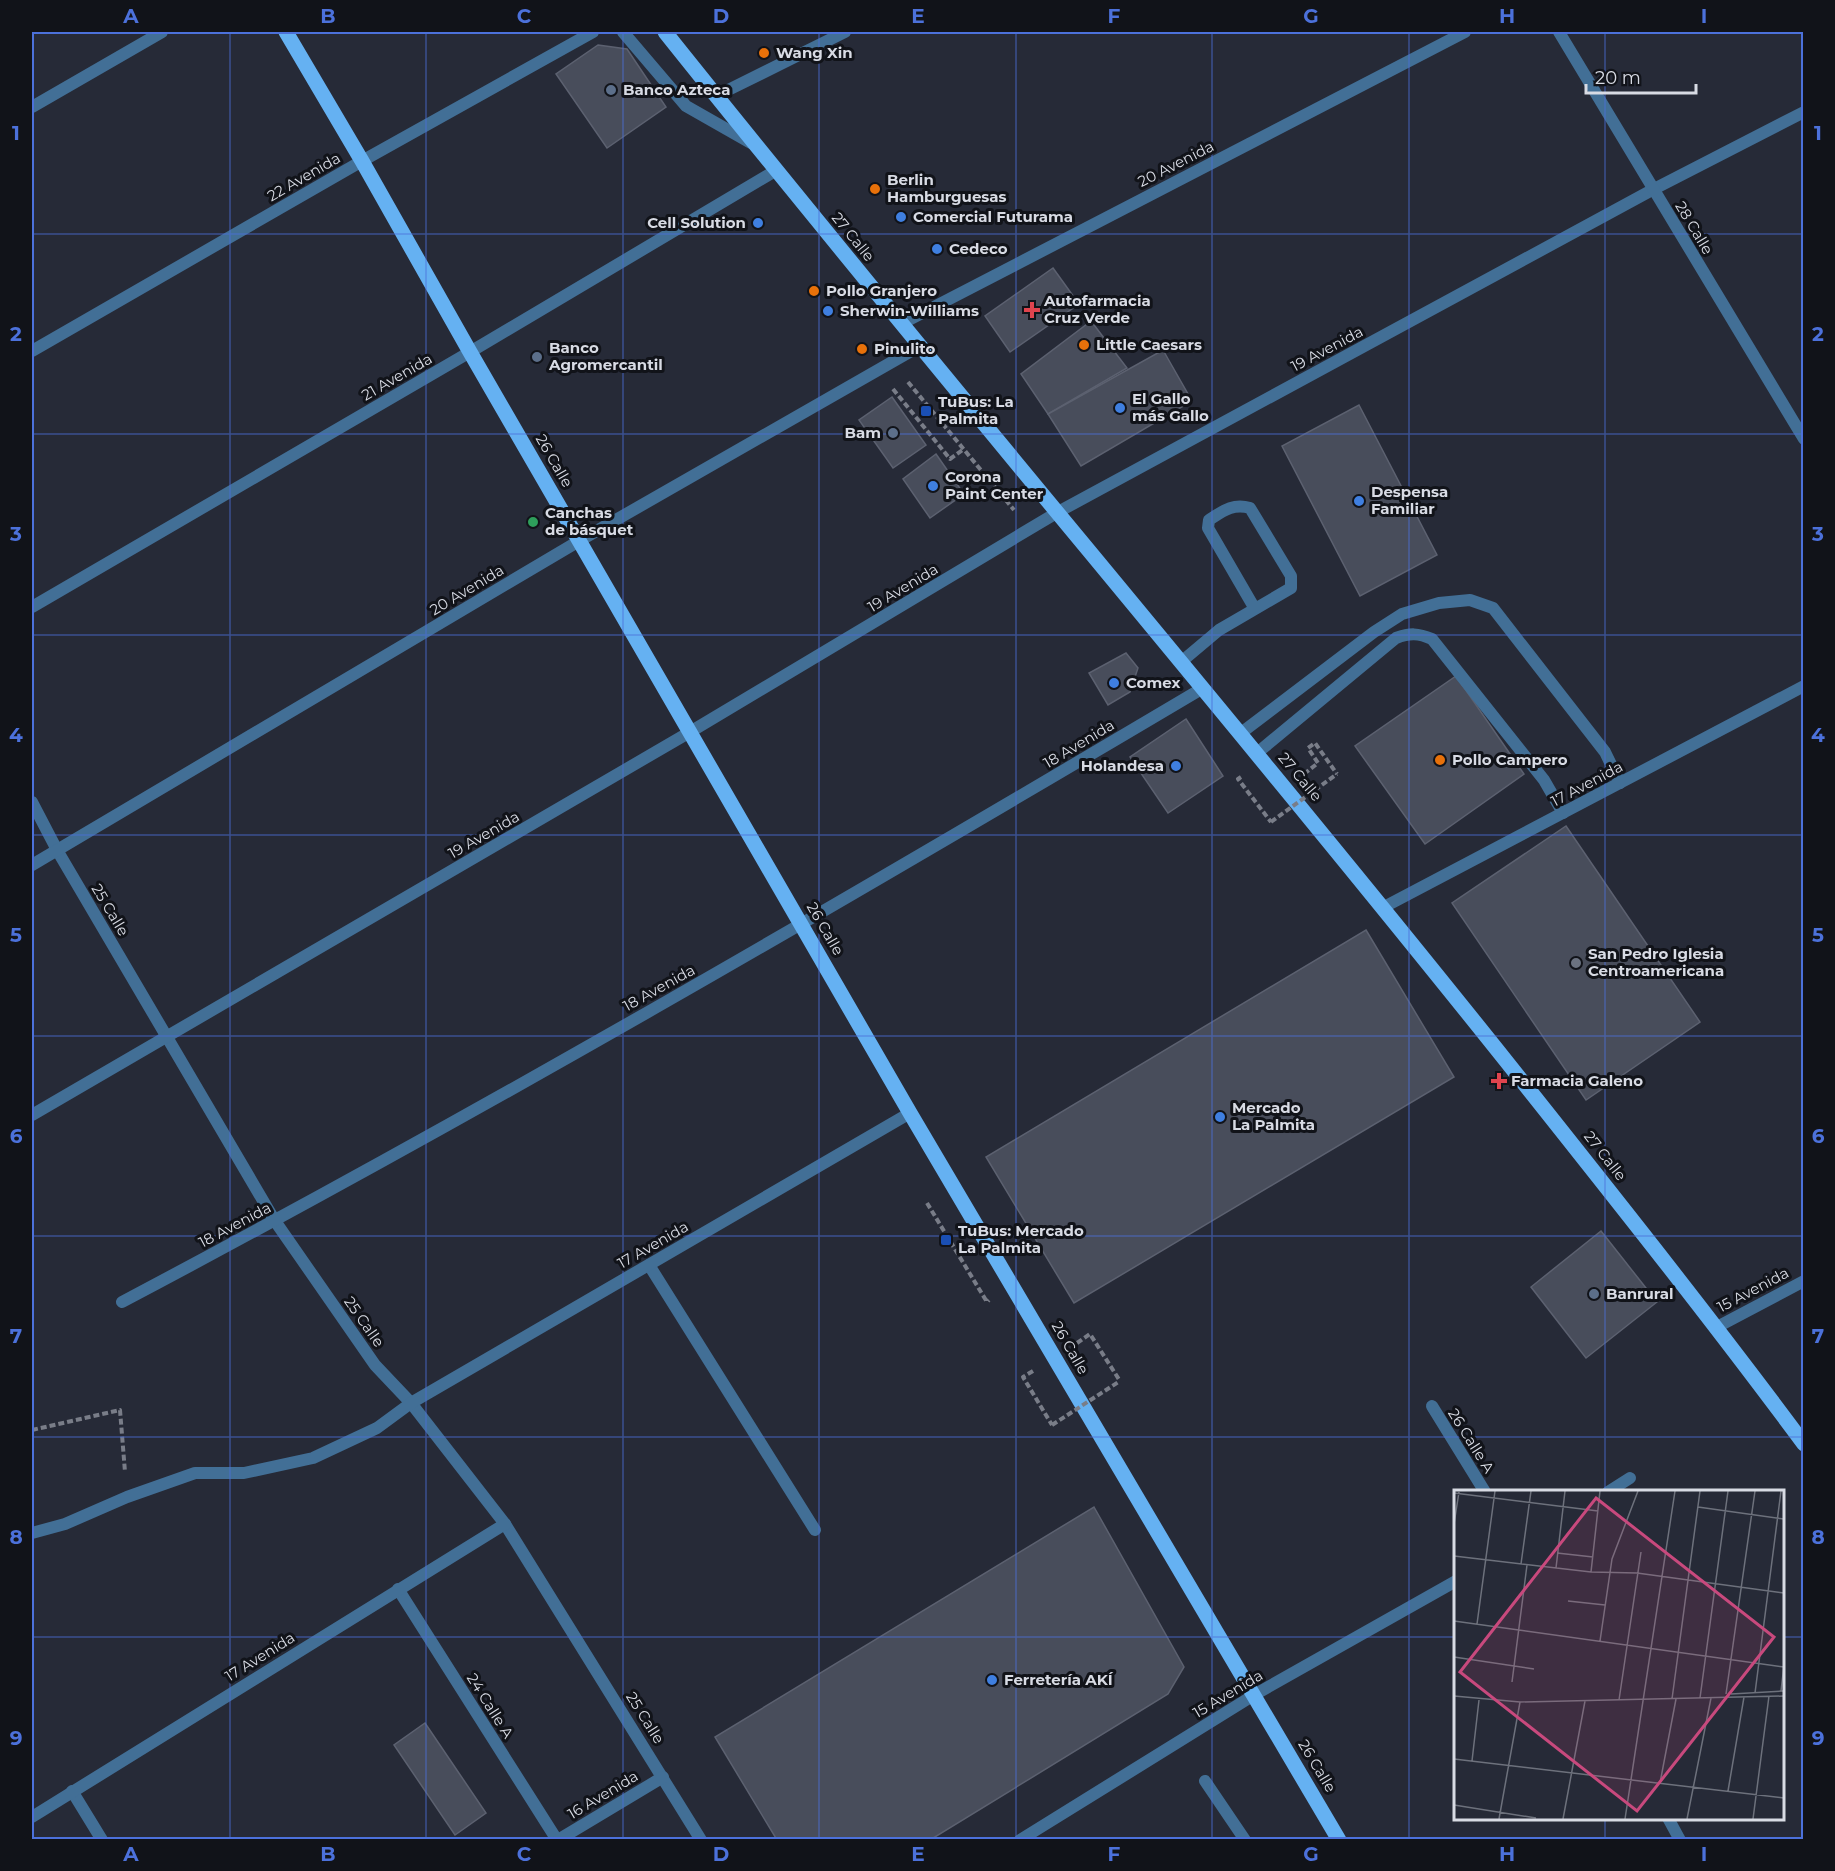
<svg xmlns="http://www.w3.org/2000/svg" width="1835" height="1871" font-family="Montserrat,sans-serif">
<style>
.building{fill:#484d5b;stroke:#5c6170;stroke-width:1.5}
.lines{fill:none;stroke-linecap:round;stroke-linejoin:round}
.path{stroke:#797d88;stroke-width:4;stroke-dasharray:6 3;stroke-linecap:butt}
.service{stroke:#426f96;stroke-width:12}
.minor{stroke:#426f96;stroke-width:12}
.tertiary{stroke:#426f96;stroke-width:12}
.primary{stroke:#65b1f2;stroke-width:15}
.path-bridge{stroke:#797d88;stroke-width:4;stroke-dasharray:6 3;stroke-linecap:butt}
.grid{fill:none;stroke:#4c71db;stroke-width:1.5;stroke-opacity:0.55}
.food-dot{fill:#e8710a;stroke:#111319;stroke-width:2}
.service-dot{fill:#5c6f8a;stroke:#111319;stroke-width:2}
.shop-dot{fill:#3f7fe0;stroke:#111319;stroke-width:2}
.health-dot{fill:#e0444e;stroke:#111319;stroke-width:2}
.transit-dot{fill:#1a4fb4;stroke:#111319;stroke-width:2}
.leisure-dot{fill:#2e9e5b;stroke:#111319;stroke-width:2}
.worship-dot{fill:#6b7280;stroke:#111319;stroke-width:2}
.labels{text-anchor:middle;stroke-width:6;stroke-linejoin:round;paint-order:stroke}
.poi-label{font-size:15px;font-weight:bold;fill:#d8dbe4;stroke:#111319;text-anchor:start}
.street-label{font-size:15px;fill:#d8dbe4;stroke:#111319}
.inset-road{fill:none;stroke:#6d717c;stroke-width:1.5}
.view{fill:#c8497d;fill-opacity:0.15;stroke:#c8497d;stroke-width:3}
.inset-edge{fill:none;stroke:#d8dbe4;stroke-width:3}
.neatline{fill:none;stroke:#4c71db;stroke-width:2}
.grid-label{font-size:20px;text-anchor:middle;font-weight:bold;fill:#4c71db}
</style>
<rect width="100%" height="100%" fill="#262a37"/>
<g class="building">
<path d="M 598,45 L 627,49 L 666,107 L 607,148 L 556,74 Z"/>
<path d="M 1053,268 L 1079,304 L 1010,352 L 985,316 Z"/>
<path d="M 1091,321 L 1127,368 L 1048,414 L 1021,374 Z"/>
<path d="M 1163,350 L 1192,401 L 1081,466 L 1048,414 Z"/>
<path d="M 892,397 L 926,445 L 893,468 L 859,420 Z"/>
<path d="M 1359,405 L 1437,555 L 1360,596 L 1282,446 Z"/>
<path d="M 936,454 L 964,494 L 930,518 L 903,479 Z"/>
<path d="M 1126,653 L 1138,668 L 1130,692 L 1108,705 L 1089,673 Z"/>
<path d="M 1456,676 L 1524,774 L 1425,844 L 1355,746 Z"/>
<path d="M 1186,719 L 1223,776 L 1168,813 L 1130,757 Z"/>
<path d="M 1566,826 L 1700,1022 L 1586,1100 L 1452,903 Z"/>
<path d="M 1366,930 L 1454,1077 L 1074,1303 L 986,1157 Z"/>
<path d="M 1601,1231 L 1657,1302 L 1586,1358 L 1531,1287 Z"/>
<path d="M 1094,1507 L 1184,1667 L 1168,1694 L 930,1840 L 777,1840 L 715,1737 Z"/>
<path d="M 425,1723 L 486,1813 L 455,1835 L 394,1745 Z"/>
</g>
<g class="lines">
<g class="path">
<path d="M 908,382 L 1014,510"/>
<path d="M 893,389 L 950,459 L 964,449"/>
<path d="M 1304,774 L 1318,763 L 1308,748 L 1315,743 L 1337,774"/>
<path d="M 1241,777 L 1238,779 L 1271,822"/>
<path d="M 927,1203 L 987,1302 L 989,1300"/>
<path d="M 1077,1343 L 1090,1334 L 1120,1381"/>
<path d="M 1033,1371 L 1023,1377 L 1052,1425"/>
<path d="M 32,1430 L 120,1410 L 125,1472"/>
</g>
<g class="service">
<path d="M 1181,662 L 1219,630 L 1291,588 L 1291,576 L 1250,508 C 1233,503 1223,511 1209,520 L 1208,528 L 1255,609"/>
<path d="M 1241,733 L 1374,632 L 1402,614 L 1439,603 L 1470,600 L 1493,608 L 1605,752 L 1620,783"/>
<path d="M 1257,753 L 1396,638 C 1410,633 1418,633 1432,639 L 1544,780 L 1563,813"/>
<path d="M 1205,1781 L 1245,1840"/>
</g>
<g class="minor">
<path d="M 716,96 L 845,32"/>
<path d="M 32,107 L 162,32"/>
<path d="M 901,324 L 1465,32"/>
<path d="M 32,351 L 362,161 L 593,32"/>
<path d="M 32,607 L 470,352 L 775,171"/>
<path d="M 32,802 L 57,850 L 275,1221 L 375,1365 L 411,1403 L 505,1524 L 701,1840"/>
<path d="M 32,865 L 579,541 L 920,346"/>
<path d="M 1384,907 L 1804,686"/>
<path d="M 32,1115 L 690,732 L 1058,512 L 1654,189 L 1804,112"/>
<path d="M 649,1265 L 815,1530"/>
<path d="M 122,1302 C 489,1108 847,899 1203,688"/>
<path d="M 1432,1406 L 1485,1492"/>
<path d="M 1608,1492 L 1630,1478"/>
<path d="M 32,1533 L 65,1524 L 127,1497 L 195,1473 L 244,1473 L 313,1458 L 377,1428 L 411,1403 L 910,1113"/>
<path d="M 398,1589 L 557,1840"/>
<path d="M 72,1791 L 102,1840"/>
<path d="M 32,1817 L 505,1524"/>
<path d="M 1668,1818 L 1680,1840"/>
<path d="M 558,1840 L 663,1777"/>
<path d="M 1020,1840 L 1254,1695 L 1456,1581"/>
</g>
<g class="tertiary">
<path d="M 623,32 L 686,106 L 751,143"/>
<path d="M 1559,32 L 1804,439"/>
<path d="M 1717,1327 L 1804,1281"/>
</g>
<g class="primary">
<path d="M 286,32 L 362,161 L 470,352 L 910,1113 L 1339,1840"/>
<path d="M 665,32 C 949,388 1246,734 1530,1091 C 1623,1208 1715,1324 1804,1444"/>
</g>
<g class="path-bridge">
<path d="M 1271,822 L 1337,774"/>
<path d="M 1052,1425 L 1120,1381"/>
</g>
</g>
<path class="grid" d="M 230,32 L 230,1840M 426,32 L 426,1840M 623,32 L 623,1840M 819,32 L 819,1840M 1016,32 L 1016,1840M 1212,32 L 1212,1840M 1409,32 L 1409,1840M 1605,32 L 1605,1492M 32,234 L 1804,234M 32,434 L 1804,434M 32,635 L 1804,635M 32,835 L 1804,835M 32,1036 L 1804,1036M 32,1236 L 1804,1236M 32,1437 L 1804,1437M 32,1637 L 1456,1637M 1782,1637 L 1804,1637M 1605,1818 L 1605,1840"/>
<g class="food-dot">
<circle cx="764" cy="53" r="6"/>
<circle cx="875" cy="189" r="6"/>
<circle cx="814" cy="291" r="6"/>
<circle cx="1084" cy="345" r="6"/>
<circle cx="862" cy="349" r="6"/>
<circle cx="1440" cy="760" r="6"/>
</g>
<g class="service-dot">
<circle cx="611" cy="90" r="6"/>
<circle cx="537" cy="357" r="6"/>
<circle cx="893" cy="433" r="6"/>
<circle cx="1594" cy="1294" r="6"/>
</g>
<g class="shop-dot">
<circle cx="901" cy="217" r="6"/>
<circle cx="758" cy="223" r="6"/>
<circle cx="937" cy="249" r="6"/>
<circle cx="828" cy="311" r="6"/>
<circle cx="1120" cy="408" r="6"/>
<circle cx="933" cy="486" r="6"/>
<circle cx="1359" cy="501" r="6"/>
<circle cx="1114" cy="683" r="6"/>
<circle cx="1176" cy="766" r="6"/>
<circle cx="1220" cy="1117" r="6"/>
<circle cx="992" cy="1680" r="6"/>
</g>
<g class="health-dot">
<path d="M1029 301h6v6h6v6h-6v6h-6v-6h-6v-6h6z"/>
<path d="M1496 1072h6v6h6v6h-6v6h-6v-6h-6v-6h6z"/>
</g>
<g class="transit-dot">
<rect x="920" y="405" width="12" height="12" rx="3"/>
<rect x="940" y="1234" width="12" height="12" rx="3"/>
</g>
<circle class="leisure-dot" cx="533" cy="522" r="6"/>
<circle class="worship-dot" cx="1576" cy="963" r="6"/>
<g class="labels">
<g class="poi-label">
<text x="776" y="58">Wang Xin</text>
<text x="623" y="95">Banco Azteca</text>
<text x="887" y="185">Berlin<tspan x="887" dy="17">Hamburguesas</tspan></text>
<text x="913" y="222">Comercial Futurama</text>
<text x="746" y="228" text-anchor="end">Cell Solution</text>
<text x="949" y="254">Cedeco</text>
<text x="826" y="296">Pollo Granjero</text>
<text x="1044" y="306">Autofarmacia<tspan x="1044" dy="17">Cruz Verde</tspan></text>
<text x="840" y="316">Sherwin-Williams</text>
<text x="1096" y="350">Little Caesars</text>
<text x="549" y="353">Banco<tspan x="549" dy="17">Agromercantil</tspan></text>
<text x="874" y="354">Pinulito</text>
<text x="1132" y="404">El Gallo<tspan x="1132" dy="17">más Gallo</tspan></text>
<text x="938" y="407">TuBus: La<tspan x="938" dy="17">Palmita</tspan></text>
<text x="881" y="438" text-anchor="end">Bam</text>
<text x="945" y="482">Corona<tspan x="945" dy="17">Paint Center</tspan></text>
<text x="1371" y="497">Despensa<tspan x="1371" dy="17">Familiar</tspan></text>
<text x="545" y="518">Canchas<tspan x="545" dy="17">de básquet</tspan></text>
<text x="1126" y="688">Comex</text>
<text x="1452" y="765">Pollo Campero</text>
<text x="1164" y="771" text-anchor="end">Holandesa</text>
<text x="1588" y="959">San Pedro Iglesia<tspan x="1588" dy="17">Centroamericana</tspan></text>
<text x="1511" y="1086">Farmacia Galeno</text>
<text x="1232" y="1113">Mercado<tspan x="1232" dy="17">La Palmita</tspan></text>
<text x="958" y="1236">TuBus: Mercado<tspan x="958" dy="17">La Palmita</tspan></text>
<text x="1606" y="1299">Banrural</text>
<text x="1004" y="1685">Ferretería AKÍ</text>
</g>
<g class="street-label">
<text transform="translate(1176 164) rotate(-27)" y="5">20 Avenida</text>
<text transform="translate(304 177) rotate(-30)" y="5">22 Avenida</text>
<text transform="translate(1694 228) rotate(59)" y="5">28 Calle</text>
<text transform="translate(853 237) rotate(51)" y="5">27 Calle</text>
<text transform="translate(1327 349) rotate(-28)" y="5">19 Avenida</text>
<text transform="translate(397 377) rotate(-30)" y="5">21 Avenida</text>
<text transform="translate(554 461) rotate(60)" y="5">26 Calle</text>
<text transform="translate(903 588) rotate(-31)" y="5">19 Avenida</text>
<text transform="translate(467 590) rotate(-31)" y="5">20 Avenida</text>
<text transform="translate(1079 744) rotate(-31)" y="5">18 Avenida</text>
<text transform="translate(1300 777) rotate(50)" y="5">27 Calle</text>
<text transform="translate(1587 784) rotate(-28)" y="5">17 Avenida</text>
<text transform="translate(484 835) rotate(-30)" y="5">19 Avenida</text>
<text transform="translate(110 910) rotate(59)" y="5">25 Calle</text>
<text transform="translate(825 929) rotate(60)" y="5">26 Calle</text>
<text transform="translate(659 988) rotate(-29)" y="5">18 Avenida</text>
<text transform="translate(1605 1156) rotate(52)" y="5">27 Calle</text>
<text transform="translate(235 1225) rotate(-28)" y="5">18 Avenida</text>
<text transform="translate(653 1245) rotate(-30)" y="5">17 Avenida</text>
<text transform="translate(1753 1290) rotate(-28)" y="5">15 Avenida</text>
<text transform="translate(364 1322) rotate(55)" y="5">25 Calle</text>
<text transform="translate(1070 1348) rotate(60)" y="5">26 Calle</text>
<text transform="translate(1471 1441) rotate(58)" y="5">26 Calle A</text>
<text transform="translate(260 1657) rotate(-32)" y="5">17 Avenida</text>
<text transform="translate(1228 1694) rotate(-31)" y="5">15 Avenida</text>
<text transform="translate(490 1706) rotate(58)" y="5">24 Calle A</text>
<text transform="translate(645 1718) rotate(58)" y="5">25 Calle</text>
<text transform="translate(1317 1766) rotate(59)" y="5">26 Calle</text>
<text transform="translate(603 1795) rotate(-31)" y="5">16 Avenida</text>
</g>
</g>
<g transform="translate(1454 1490)">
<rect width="330" height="330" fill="#262a37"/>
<path class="inset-road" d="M 0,3 L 144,21M 244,17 L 330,29M 0,34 L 5,2M 103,63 L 139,67M 0,66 L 137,82 L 183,83 L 330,103M 67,74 L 77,1M 102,78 L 111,1M 137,82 L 146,1M 114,111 L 151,115M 0,131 L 330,177M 23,134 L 41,1M 146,151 L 158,69 L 184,1M 0,167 L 80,179M 58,192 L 73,75M 327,201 L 330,175M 301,203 L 327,1M 272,204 L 301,1M 277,204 L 330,201M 0,206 L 66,212 L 330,206M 246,208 L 274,1M 218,209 L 246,1M 165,210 L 187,62M 0,269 L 330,308M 18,271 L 25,210M 206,293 L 222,209M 274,301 L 290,207M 0,315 L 82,328M 45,329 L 66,212M 109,329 L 131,211M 171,329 L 221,1M 233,329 L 257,208M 299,329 L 315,206"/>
<path class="view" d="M 142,8 L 320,147 L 183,321 L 6,182 Z"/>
<rect width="330" height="330" class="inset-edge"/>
</g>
<rect width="1835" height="1871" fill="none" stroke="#111319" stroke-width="66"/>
<path d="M1586 84v9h110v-9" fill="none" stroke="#d8dbe4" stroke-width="3"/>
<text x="1595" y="84" font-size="18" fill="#d8dbe4" stroke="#111319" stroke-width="4.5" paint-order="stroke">20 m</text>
<rect x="33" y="33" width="1769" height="1805" class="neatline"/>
<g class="grid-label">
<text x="131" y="23">A</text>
<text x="328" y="23">B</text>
<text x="524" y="23">C</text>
<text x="721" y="23">D</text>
<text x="918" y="23">E</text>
<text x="1114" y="23">F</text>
<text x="1311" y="23">G</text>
<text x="1507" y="23">H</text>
<text x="1704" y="23">I</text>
<text x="16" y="140">1</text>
<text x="1818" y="140">1</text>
<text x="16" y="341">2</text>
<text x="1818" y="341">2</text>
<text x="16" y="541">3</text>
<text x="1818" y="541">3</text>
<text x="16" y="742">4</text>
<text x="1818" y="742">4</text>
<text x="16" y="942">5</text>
<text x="1818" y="942">5</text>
<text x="16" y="1143">6</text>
<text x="1818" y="1143">6</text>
<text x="16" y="1343">7</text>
<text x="1818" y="1343">7</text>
<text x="16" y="1544">8</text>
<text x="1818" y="1544">8</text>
<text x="16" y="1745">9</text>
<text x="1818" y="1745">9</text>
<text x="131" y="1861">A</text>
<text x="328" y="1861">B</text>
<text x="524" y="1861">C</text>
<text x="721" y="1861">D</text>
<text x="918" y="1861">E</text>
<text x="1114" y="1861">F</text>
<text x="1311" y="1861">G</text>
<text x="1507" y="1861">H</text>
<text x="1704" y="1861">I</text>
</g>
</svg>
